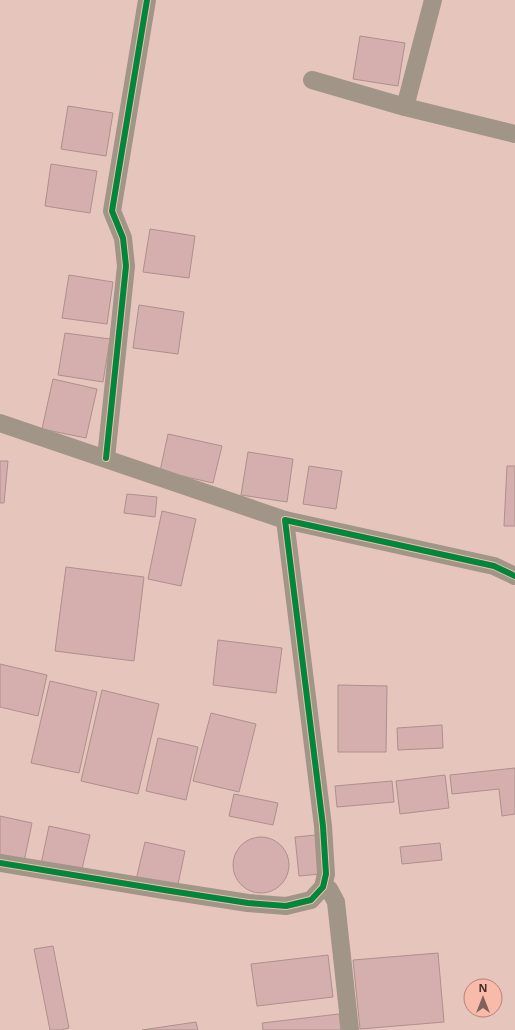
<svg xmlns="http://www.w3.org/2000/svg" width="515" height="1030" font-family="'Noto Sans',sans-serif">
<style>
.building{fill:#d4afad;stroke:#ac908d}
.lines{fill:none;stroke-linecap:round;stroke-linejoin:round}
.street{stroke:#a09587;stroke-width:18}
.cycleway-casing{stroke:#f8bbaa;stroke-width:8}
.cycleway{stroke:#00873e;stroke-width:6}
</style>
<rect width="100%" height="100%" fill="#e6c5bc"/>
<g class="building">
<path d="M 360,36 L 405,43 L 398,86 L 353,79 Z"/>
<path d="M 68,106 L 113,113 L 106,156 L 61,149 Z"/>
<path d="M 51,164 L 97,171 L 90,213 L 45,206 Z"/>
<path d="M 150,229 L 195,236 L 189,278 L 143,272 Z"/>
<path d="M 69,275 L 113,282 L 107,324 L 62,318 Z"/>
<path d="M 139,305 L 184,312 L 178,354 L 133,348 Z"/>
<path d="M 65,333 L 110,339 L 103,382 L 58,375 Z"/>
<path d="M 53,379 L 97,389 L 86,438 L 42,429 Z"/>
<path d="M 168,434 L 222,446 L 213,483 L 160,471 Z"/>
<path d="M 248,452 L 293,459 L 287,502 L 241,495 Z"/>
<path d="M 0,461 L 8,461 L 4,503 L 0,503 Z"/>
<path d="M 309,466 L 342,471 L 336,509 L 303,504 Z"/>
<path d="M 507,466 L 515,466 L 515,526 L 504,526 Z"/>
<path d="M 127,494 L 157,497 L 155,517 L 124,513 Z"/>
<path d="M 162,511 L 196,519 L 181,586 L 148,579 Z"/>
<path d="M 66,567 L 144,577 L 134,661 L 55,651 Z"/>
<path d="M 218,640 L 282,648 L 276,693 L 213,685 Z"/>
<path d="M 0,664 L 47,675 L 38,716 L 0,707 Z"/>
<path d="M 50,681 L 97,692 L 79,773 L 31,763 Z"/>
<path d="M 338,685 L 387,686 L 386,752 L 338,752 Z"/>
<path d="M 102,690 L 159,704 L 138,794 L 81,781 Z"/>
<path d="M 211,713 L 256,724 L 239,792 L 193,781 Z"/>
<path d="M 442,725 L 443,748 L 398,750 L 397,728 Z"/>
<path d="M 158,738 L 198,747 L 186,800 L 146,791 Z"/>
<path d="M 515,768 L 515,814 L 502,816 L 499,789 L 452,794 L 450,775 Z"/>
<path d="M 445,775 L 449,808 L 400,814 L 396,781 Z"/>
<path d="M 392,781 L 394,802 L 337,807 L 335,786 Z"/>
<path d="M 234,794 L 278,803 L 273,825 L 229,816 Z"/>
<path d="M 0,816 L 32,823 L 24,862 L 0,856 Z"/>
<path d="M 49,826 L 90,835 L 81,873 L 41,864 Z"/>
<path d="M 316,835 L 320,874 L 299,876 L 295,837 Z"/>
<circle cx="261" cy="865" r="28"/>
<path d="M 145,842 L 185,851 L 177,889 L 136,880 Z"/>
<path d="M 440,843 L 442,860 L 402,864 L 400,847 Z"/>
<path d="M 53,946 L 69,1028 L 61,1030 L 50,1030 L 34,949 Z"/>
<path d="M 438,953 L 444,1022 L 360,1029 L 353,960 Z"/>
<path d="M 328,955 L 333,997 L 257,1006 L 251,964 Z"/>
<path d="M 339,1014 L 341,1030 L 263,1030 L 262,1023 Z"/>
<path d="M 196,1022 L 198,1030 L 142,1030 Z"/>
</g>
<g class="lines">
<g class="street">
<path d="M 312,80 L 405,107 L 515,134"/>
<path d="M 405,107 L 433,0"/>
<path d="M 0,423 L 285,520"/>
<path d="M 106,458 L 126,266 L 123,238 L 112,211 L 147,0"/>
<path d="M 0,863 L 164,890 L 248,903 L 286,906 L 311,900 L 323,887 L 326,874 L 323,826 L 285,520 L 494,566 L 515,576"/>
<path d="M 323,887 L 329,889 L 336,902 L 350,1030"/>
</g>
<g class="cycleway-casing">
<g id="cycleway">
<path d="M 106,458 L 126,266 L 123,238 L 112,211 L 147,0"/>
<path d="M 0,863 L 164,890 L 248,903 L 286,906 L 311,900 L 323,887 L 326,874 L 323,826 L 285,520 L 494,566 L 515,576"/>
</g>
</g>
<use href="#cycleway" class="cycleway"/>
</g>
<g transform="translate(483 998)"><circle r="19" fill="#f8bbaa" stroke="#b38275"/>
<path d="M0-3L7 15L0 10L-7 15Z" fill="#81625a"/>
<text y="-6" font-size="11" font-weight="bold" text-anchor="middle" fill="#4b2d25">N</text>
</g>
</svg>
